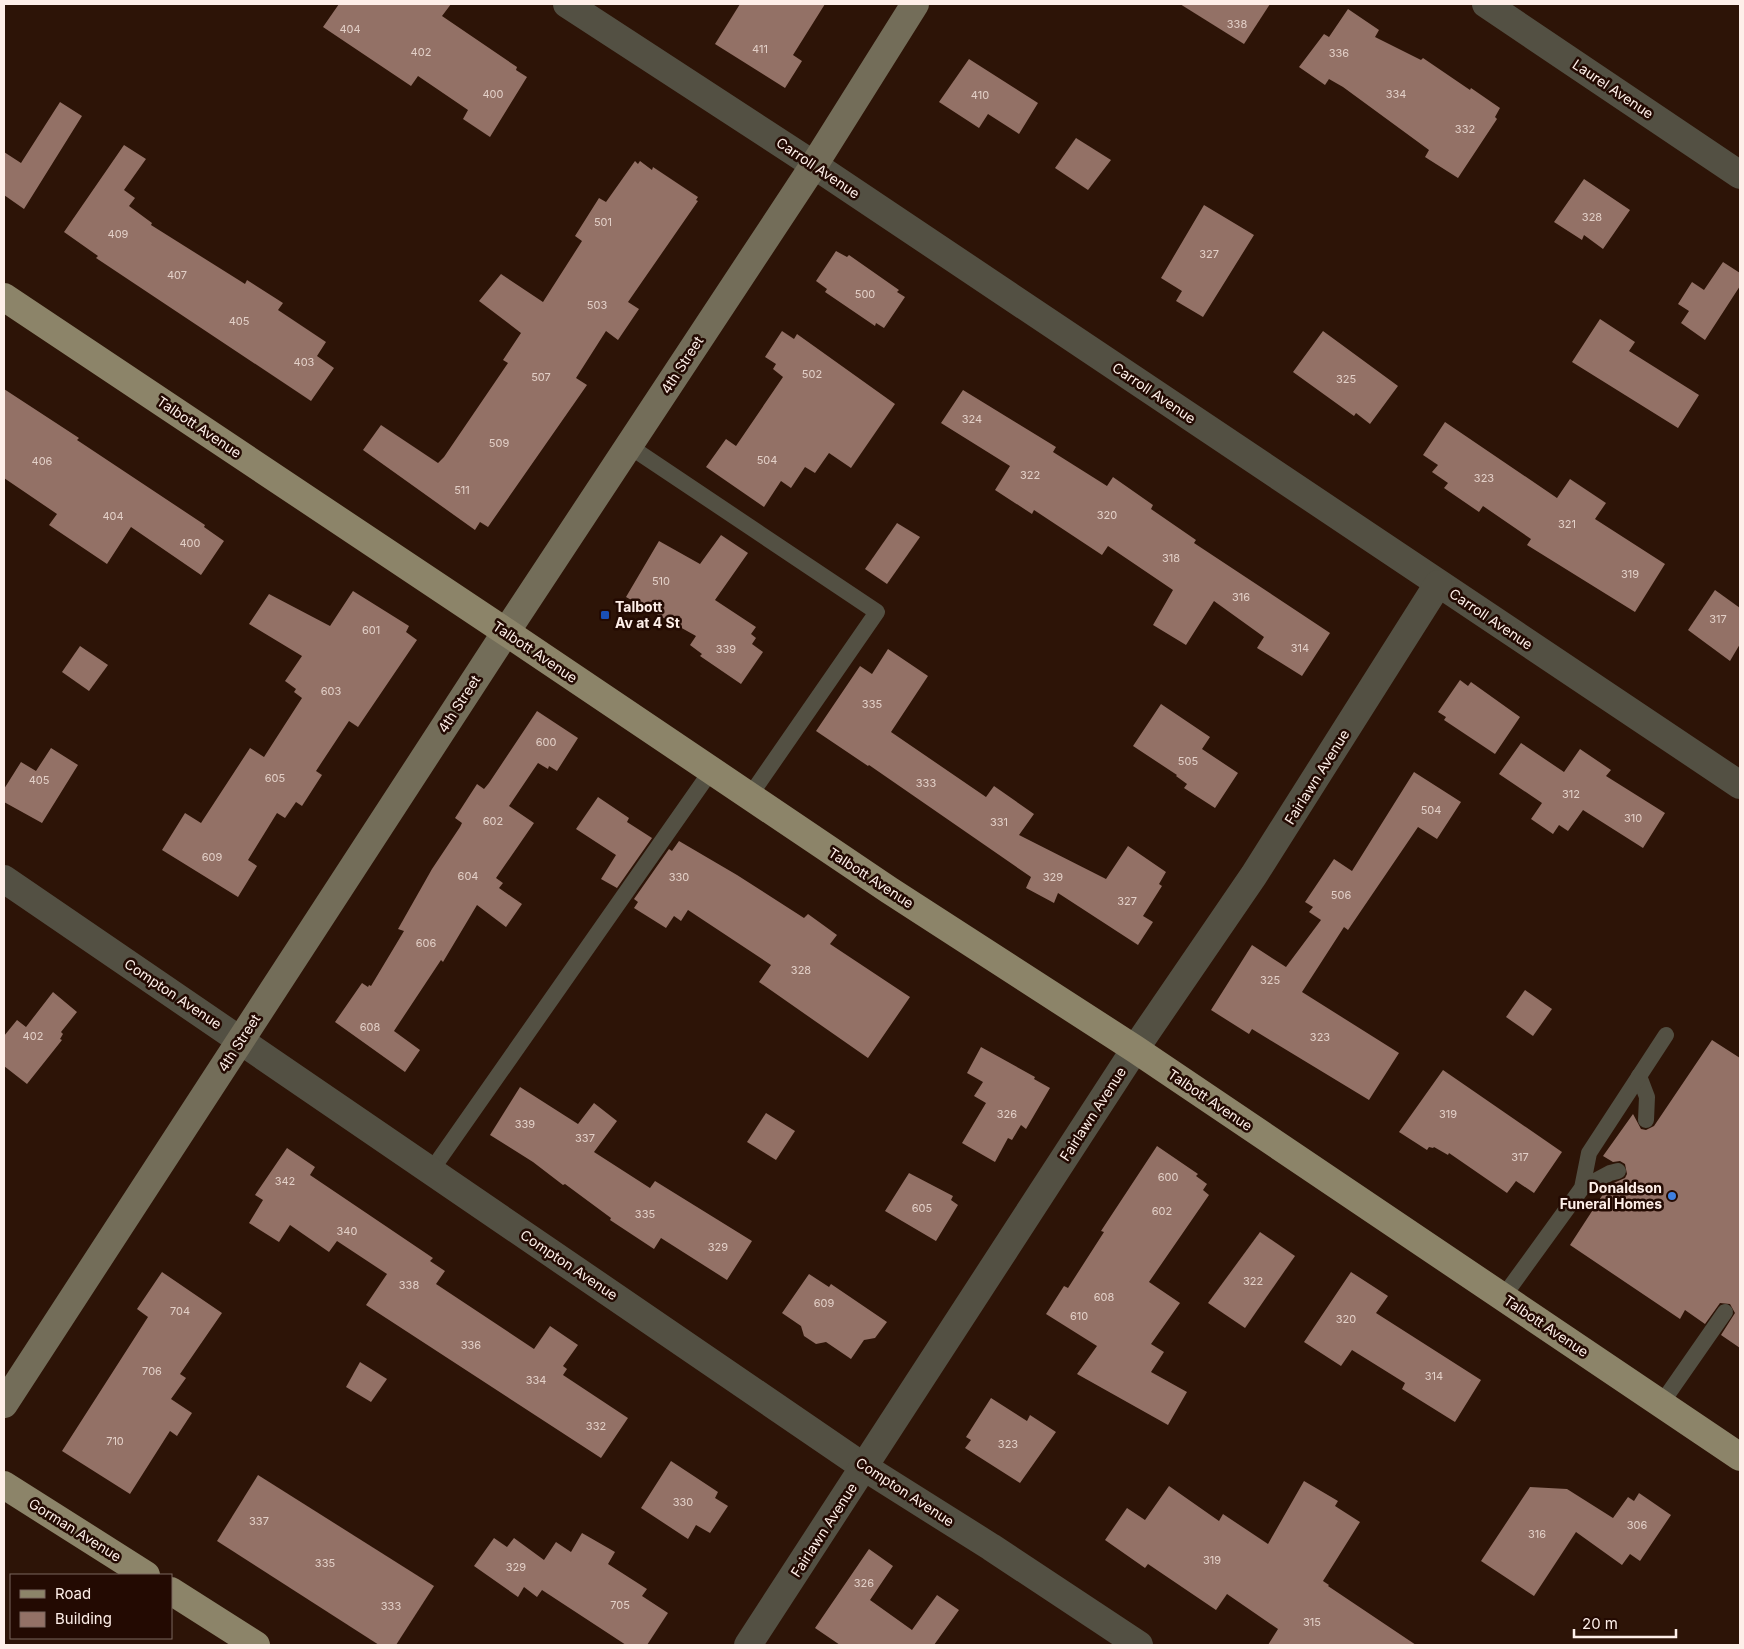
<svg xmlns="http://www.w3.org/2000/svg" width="1744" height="1649" font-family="Inter,sans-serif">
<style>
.building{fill:#937166}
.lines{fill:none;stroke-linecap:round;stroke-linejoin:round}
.lane{stroke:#535043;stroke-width:16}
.street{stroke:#535043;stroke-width:28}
.secondary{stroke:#736d59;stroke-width:28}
.primary{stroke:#8c8469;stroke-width:28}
.transit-dot{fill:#1a4fb4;stroke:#230a02;stroke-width:2}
.shop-dot{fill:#3f7fe0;stroke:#230a02;stroke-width:2}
.labels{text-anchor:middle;stroke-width:5;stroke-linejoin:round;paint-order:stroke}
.number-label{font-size:11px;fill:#e3d0c8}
.street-label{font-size:14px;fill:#feefe9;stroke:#230a02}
.poi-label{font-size:14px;font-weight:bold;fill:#feefe9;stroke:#230a02;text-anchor:start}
</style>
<rect width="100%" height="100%" fill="#2d1407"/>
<g class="building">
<path d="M 339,4 L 451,4 L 442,16 L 517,67 L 516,70 L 527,77 L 490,137 L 463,119 L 468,110 L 418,76 L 411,86 L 323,27 Z"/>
<path d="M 740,4 L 825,4 L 793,55 L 802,61 L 785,88 L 715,44 Z"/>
<path d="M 1180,4 L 1270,4 L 1244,44 Z"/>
<path d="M 1348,9 L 1379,30 L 1375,37 L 1421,60 L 1423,58 L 1470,90 L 1471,88 L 1500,108 L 1495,117 L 1497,119 L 1458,178 L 1425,157 L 1429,150 L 1343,87 L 1329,79 L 1325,85 L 1299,67 L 1324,34 L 1329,37 Z"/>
<path d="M 969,59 L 1038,103 L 1019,134 L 988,114 L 979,128 L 939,102 Z"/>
<path d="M 60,102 L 82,116 L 24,209 L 4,195 L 4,152 L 21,163 Z"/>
<path d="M 1076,138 L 1111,160 L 1088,190 L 1055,168 Z"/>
<path d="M 124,145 L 146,159 L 124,190 L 135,198 L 129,206 L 152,223 L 151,225 L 245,284 L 247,280 L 283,303 L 278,310 L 326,342 L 317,356 L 334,368 L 311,401 L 96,258 L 98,256 L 64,232 Z"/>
<path d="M 635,161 L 638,164 L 640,161 L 652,170 L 653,167 L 698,197 L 696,200 L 698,201 L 628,302 L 639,309 L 618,340 L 606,331 L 576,378 L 587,385 L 488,527 L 480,522 L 475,530 L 363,450 L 381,425 L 438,463 L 444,457 L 508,363 L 503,360 L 521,333 L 479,301 L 501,274 L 543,302 L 582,241 L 575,236 L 599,198 L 606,202 Z"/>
<path d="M 1584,179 L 1630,210 L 1603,249 L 1584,235 L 1582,240 L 1554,222 Z"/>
<path d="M 1204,205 L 1254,235 L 1203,317 L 1176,301 L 1182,291 L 1161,278 Z"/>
<path d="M 836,251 L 847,257 L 849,255 L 899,290 L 897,292 L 905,297 L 884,328 L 876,323 L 875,326 L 825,292 L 827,289 L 816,281 Z"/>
<path d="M 1723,262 L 1740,273 L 1740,286 L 1705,340 L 1681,323 L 1689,311 L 1678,304 L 1692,282 L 1704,290 Z"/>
<path d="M 1600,319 L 1635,342 L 1629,351 L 1699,395 L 1678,428 L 1572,362 Z"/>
<path d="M 782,331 L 794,339 L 797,334 L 895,404 L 851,468 L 829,453 L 815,473 L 805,467 L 791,488 L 781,481 L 764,507 L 706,467 L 726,439 L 736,446 L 783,377 L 773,369 L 776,364 L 765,357 Z"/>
<path d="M 1323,331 L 1398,386 L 1370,424 L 1356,413 L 1354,416 L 1293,372 Z"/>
<path d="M 4,389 L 79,438 L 77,440 L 205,525 L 204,527 L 224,541 L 201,575 L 131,527 L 107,564 L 49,525 L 57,514 L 4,478 Z"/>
<path d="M 963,390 L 1056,447 L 1053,452 L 1107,486 L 1113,477 L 1153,505 L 1151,509 L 1196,540 L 1194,543 L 1330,633 L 1302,676 L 1257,648 L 1264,637 L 1214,601 L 1186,645 L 1153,625 L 1173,590 L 1108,546 L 1102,555 L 1034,510 L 1032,514 L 995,490 L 1010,466 L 941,423 Z"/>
<path d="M 1445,422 L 1557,498 L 1570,479 L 1606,503 L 1595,519 L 1665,564 L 1635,612 L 1527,545 L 1531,539 L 1483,506 L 1479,512 L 1444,488 L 1448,483 L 1432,472 L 1438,465 L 1423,455 Z"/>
<path d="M 897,523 L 920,537 L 887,584 L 865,569 Z"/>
<path d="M 721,535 L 748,553 L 715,600 L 756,627 L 751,634 L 756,638 L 752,644 L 763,652 L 741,684 L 700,656 L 702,654 L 690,645 L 696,636 L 626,597 L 659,541 L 700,564 Z"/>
<path d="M 1715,590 L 1740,608 L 1740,644 L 1730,661 L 1688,630 Z"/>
<path d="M 353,591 L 409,626 L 406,632 L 417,640 L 358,727 L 349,721 L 316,771 L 322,775 L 302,806 L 296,802 L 285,818 L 277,813 L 248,860 L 257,866 L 238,897 L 162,850 L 185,813 L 201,823 L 250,748 L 264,757 L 302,698 L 294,692 L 296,689 L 285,681 L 302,656 L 249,624 L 269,594 L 330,626 Z"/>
<path d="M 80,646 L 108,665 L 89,691 L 62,672 Z"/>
<path d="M 888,649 L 928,676 L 891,732 L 986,797 L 994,786 L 1034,814 L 1019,835 L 1106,879 L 1128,846 L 1166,872 L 1159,884 L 1162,886 L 1143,916 L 1153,922 L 1138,945 L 1058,893 L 1054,903 L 1026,888 L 1031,877 L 869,765 L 868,766 L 816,731 L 860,666 L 872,674 Z"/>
<path d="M 1460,680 L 1468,686 L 1471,682 L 1520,717 L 1495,754 L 1444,720 L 1446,717 L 1438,712 Z"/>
<path d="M 1161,704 L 1210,737 L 1202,749 L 1238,773 L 1215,808 L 1184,788 L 1187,784 L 1176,776 L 1177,775 L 1133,746 Z"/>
<path d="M 537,711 L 578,738 L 557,771 L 549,766 L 548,769 L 538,763 L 509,806 L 534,823 L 496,878 L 503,883 L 499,888 L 522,904 L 506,927 L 477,905 L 443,962 L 441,960 L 394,1031 L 420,1050 L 405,1072 L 335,1022 L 362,983 L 368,987 L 369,985 L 371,986 L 404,931 L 398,929 L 432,869 L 460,827 L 462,823 L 455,818 L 477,784 L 484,789 L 489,783 Z"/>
<path d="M 1521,743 L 1564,772 L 1580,749 L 1611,770 L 1606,776 L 1665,813 L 1643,848 L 1583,810 L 1568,831 L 1559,825 L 1553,834 L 1531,819 L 1542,803 L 1499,774 Z"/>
<path d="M 51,748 L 78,765 L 42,823 L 4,802 L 4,789 L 21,762 L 36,771 Z"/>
<path d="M 1414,772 L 1461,802 L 1437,839 L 1418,827 L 1348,930 L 1344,927 L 1302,992 L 1399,1053 L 1369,1100 L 1252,1029 L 1249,1034 L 1211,1010 L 1252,945 L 1286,967 L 1321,920 L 1309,912 L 1313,907 L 1305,902 L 1334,859 L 1352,871 Z"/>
<path d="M 598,797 L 629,818 L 627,822 L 652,838 L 617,888 L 601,879 L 616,855 L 576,829 Z"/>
<path d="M 679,841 L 737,875 L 804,918 L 808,914 L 837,935 L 830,944 L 910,997 L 868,1058 L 759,982 L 771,965 L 688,910 L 681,921 L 674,916 L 666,928 L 634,908 L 638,902 L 634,899 L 669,849 L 672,851 Z"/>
<path d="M 1525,990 L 1552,1009 L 1533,1036 L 1506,1017 Z"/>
<path d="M 53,992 L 77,1012 L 61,1032 L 63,1034 L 60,1039 L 62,1040 L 27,1084 L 4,1066 L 4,1036 L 17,1020 L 26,1027 Z"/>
<path d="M 1712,1040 L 1740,1058 L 1740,1348 L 1721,1335 L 1735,1313 L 1730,1304 L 1720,1303 L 1705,1324 L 1685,1310 L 1680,1319 L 1570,1245 L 1609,1185 L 1625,1178 L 1627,1174 L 1625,1164 L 1620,1161 L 1613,1162 L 1603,1156 L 1633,1114 L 1641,1129 L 1646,1130 L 1654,1126 Z"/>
<path d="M 981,1047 L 1035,1077 L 1034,1079 L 1050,1088 L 1026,1129 L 1021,1125 L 1012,1140 L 1008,1138 L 995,1162 L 962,1143 L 986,1103 L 974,1096 L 983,1082 L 967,1073 Z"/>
<path d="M 1443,1070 L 1562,1152 L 1534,1193 L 1516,1181 L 1507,1193 L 1449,1153 L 1448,1155 L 1434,1147 L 1433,1148 L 1429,1147 L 1427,1150 L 1399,1132 Z"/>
<path d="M 520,1087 L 578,1124 L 594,1103 L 617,1121 L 594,1152 L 650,1188 L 655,1181 L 752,1241 L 727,1280 L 661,1238 L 654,1249 L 610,1220 L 611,1218 L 565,1184 L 563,1185 L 533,1162 L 490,1135 Z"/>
<path d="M 766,1113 L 795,1131 L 776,1160 L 747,1142 Z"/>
<path d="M 1157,1146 L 1198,1174 L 1196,1176 L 1207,1184 L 1203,1190 L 1209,1195 L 1149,1282 L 1180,1303 L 1151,1344 L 1164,1352 L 1151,1372 L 1187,1392 L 1168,1425 L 1077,1374 L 1097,1346 L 1046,1314 L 1064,1286 L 1068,1288 L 1104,1232 L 1101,1231 Z"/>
<path d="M 287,1148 L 315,1167 L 310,1175 L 433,1258 L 430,1261 L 445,1271 L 436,1284 L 534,1349 L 550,1326 L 578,1345 L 563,1366 L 567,1369 L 563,1375 L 628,1418 L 601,1458 L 366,1305 L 387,1274 L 337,1241 L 329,1252 L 290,1225 L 279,1242 L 249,1223 L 263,1200 L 255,1195 Z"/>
<path d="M 909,1173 L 953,1196 L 951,1200 L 958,1205 L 936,1241 L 885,1211 Z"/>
<path d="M 1260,1232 L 1295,1256 L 1245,1328 L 1208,1303 Z"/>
<path d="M 162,1272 L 222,1313 L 180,1374 L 186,1378 L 171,1399 L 192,1413 L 177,1436 L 170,1431 L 130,1494 L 62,1451 L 148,1317 L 137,1309 Z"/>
<path d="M 1351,1272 L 1388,1296 L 1376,1313 L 1481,1380 L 1455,1422 L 1402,1389 L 1405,1383 L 1352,1350 L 1341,1366 L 1304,1342 Z"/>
<path d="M 809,1274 L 829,1287 L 831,1284 L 887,1322 L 875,1338 L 864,1340 L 851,1359 L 826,1342 L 816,1344 L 804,1336 L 801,1326 L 782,1313 Z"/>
<path d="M 360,1362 L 387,1379 L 371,1402 L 346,1387 Z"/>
<path d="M 991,1398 L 1027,1421 L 1030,1415 L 1056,1432 L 1020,1483 L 965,1448 L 971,1440 L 966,1437 Z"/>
<path d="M 671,1461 L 718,1492 L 715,1498 L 728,1506 L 710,1533 L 696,1525 L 688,1539 L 641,1508 Z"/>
<path d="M 258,1475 L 434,1586 L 396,1645 L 379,1645 L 217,1541 Z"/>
<path d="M 1304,1481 L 1338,1501 L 1335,1506 L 1360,1522 L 1323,1581 L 1329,1585 L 1328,1586 L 1416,1645 L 1268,1645 L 1278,1629 L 1227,1594 L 1216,1610 L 1148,1564 L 1145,1568 L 1105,1540 L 1127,1508 L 1145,1520 L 1169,1486 L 1219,1521 L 1223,1514 L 1268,1544 Z"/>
<path d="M 1530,1487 L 1567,1489 L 1613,1518 L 1628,1497 L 1634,1501 L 1639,1493 L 1671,1515 L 1640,1561 L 1630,1554 L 1622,1565 L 1576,1532 L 1534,1596 L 1481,1561 Z"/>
<path d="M 582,1533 L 615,1552 L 608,1564 L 647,1589 L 642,1596 L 668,1613 L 647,1645 L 626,1645 L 542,1590 L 537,1597 L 524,1587 L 518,1597 L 474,1566 L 494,1538 L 507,1547 L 514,1538 L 544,1560 L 556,1542 L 571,1552 Z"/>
<path d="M 869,1549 L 893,1566 L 870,1600 L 912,1630 L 937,1595 L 959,1610 L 934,1645 L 840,1645 L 815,1628 Z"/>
</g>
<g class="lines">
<g class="lane">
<path d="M 629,446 L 877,612 L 749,797"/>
<path d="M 1639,1076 L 1647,1097 L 1646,1120"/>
<path d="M 431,1171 L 711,771"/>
<path d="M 1582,1188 L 1610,1173 L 1618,1171"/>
<path d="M 1503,1297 L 1582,1188 L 1589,1153 L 1666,1035"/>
<path d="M 1661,1404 L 1725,1312"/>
</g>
<g class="street">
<path d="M 567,4 L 814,165 L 1740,785"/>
<path d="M 1486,4 L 1740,175"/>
<path d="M 4,879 L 864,1467 L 991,1547 L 1139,1645"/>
<path d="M 748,1645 L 1135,1049 L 1254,875 L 1438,584"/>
</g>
<path class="secondary" d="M 4,1404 L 506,632 L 814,165 L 915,4"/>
<g class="primary">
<path d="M 4,297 L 506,632 L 889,890 L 1135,1049 L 1740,1457"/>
<path d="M 4,1485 L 146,1575"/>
<path d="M 171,1591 L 256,1645"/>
</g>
</g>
<rect class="transit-dot" x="600" y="610" width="10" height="10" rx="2.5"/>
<circle class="shop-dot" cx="1672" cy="1196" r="5"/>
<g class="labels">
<g class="number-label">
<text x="1237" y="28">338</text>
<text x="350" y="33">404</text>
<text x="760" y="53">411</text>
<text x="421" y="56">402</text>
<text x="1339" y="57">336</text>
<text x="493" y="98">400</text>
<text x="1396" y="98">334</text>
<text x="980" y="99">410</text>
<text x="1465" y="133">332</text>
<text x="1592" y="221">328</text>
<text x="603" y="226">501</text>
<text x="118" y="238">409</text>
<text x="1209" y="258">327</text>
<text x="177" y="279">407</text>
<text x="865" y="298">500</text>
<text x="597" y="309">503</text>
<text x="239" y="325">405</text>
<text x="304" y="366">403</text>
<text x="812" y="378">502</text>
<text x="541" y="381">507</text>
<text x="1346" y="383">325</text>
<text x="972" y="423">324</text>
<text x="499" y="447">509</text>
<text x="767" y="464">504</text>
<text x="42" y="465">406</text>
<text x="1030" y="479">322</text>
<text x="1484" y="482">323</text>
<text x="462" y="494">511</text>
<text x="1107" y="519">320</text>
<text x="113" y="520">404</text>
<text x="1567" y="528">321</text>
<text x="190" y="547">400</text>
<text x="1171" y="562">318</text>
<text x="1630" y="578">319</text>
<text x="661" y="585">510</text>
<text x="1241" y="601">316</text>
<text x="1718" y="623">317</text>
<text x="371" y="634">601</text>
<text x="1300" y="652">314</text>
<text x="726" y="653">339</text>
<text x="331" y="695">603</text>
<text x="872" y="708">335</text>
<text x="546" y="746">600</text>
<text x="1188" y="765">505</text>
<text x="275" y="782">605</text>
<text x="39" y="784">405</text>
<text x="926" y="787">333</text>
<text x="1571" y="798">312</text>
<text x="1431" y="814">504</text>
<text x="1633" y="822">310</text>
<text x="493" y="825">602</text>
<text x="999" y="826">331</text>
<text x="212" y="861">609</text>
<text x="468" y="880">604</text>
<text x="679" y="881">330</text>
<text x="1053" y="881">329</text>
<text x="1341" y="899">506</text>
<text x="1127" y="905">327</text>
<text x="426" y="947">606</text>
<text x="801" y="974">328</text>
<text x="1270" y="984">325</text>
<text x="370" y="1031">608</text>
<text x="33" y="1040">402</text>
<text x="1320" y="1041">323</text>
<text x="1007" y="1118">326</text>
<text x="1448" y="1118">319</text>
<text x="525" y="1128">339</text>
<text x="585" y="1142">337</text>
<text x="1520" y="1161">317</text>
<text x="1168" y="1181">600</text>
<text x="285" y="1185">342</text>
<text x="922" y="1212">605</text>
<text x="1162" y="1215">602</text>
<text x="645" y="1218">335</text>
<text x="347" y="1235">340</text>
<text x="718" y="1251">329</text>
<text x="1253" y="1285">322</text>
<text x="409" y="1289">338</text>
<text x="1104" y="1301">608</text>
<text x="824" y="1307">609</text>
<text x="180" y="1315">704</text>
<text x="1079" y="1320">610</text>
<text x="1346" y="1323">320</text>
<text x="471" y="1349">336</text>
<text x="152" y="1375">706</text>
<text x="1434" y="1380">314</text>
<text x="536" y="1384">334</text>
<text x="596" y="1430">332</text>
<text x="115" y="1445">710</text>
<text x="1008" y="1448">323</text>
<text x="683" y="1506">330</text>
<text x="259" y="1525">337</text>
<text x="1637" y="1529">306</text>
<text x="1537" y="1538">316</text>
<text x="1212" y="1564">319</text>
<text x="325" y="1567">335</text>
<text x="516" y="1571">329</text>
<text x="864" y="1587">326</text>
<text x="620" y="1609">705</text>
<text x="391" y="1610">333</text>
<text x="1312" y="1626">315</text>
</g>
<g class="street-label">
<text transform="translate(1613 89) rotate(34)" y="5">Laurel Avenue</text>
<text transform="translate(818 168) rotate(34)" y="5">Carroll Avenue</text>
<text transform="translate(682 365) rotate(-57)" y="5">4th Street</text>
<text transform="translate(1154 393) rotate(34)" y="5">Carroll Avenue</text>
<text transform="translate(199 427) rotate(34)" y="5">Talbott Avenue</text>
<text transform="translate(1491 619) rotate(34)" y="5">Carroll Avenue</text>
<text transform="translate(535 652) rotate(34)" y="5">Talbott Avenue</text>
<text transform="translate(459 704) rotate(-57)" y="5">4th Street</text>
<text transform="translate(1317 777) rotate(-58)" y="5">Fairlawn Avenue</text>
<text transform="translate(871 878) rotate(33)" y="5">Talbott Avenue</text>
<text transform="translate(173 994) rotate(34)" y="5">Compton Avenue</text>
<text transform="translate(239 1043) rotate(-57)" y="5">4th Street</text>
<text transform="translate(1210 1100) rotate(34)" y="5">Talbott Avenue</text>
<text transform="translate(1093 1114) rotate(-57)" y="5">Fairlawn Avenue</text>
<text transform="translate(569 1265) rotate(34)" y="5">Compton Avenue</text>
<text transform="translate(1546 1326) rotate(34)" y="5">Talbott Avenue</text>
<text transform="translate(905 1492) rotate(33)" y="5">Compton Avenue</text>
<text transform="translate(75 1530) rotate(32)" y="5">Gorman Avenue</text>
<text transform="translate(824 1530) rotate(-57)" y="5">Fairlawn Avenue</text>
</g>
<g class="poi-label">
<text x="615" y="612">Talbott<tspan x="615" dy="16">Av at 4 St</tspan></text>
<text x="1662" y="1193" text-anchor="end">Donaldson<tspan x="1662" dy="16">Funeral Homes</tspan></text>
</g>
</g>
<rect width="1744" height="1649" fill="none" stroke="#feefe9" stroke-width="10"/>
<rect x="10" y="1574" width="162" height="65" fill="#230a02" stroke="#7b665e"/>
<rect x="20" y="1590" width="25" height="8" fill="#8c8469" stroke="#7b665e"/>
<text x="55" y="1599" font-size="15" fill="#feefe9">Road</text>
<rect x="20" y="1612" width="25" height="15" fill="#937166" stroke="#7b665e"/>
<text x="55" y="1624" font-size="15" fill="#feefe9">Building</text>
<path d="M1574 1629v8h102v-8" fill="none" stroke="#feefe9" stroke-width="2.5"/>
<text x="1582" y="1629" font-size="15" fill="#feefe9" stroke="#230a02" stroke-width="4" paint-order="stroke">20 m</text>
</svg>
